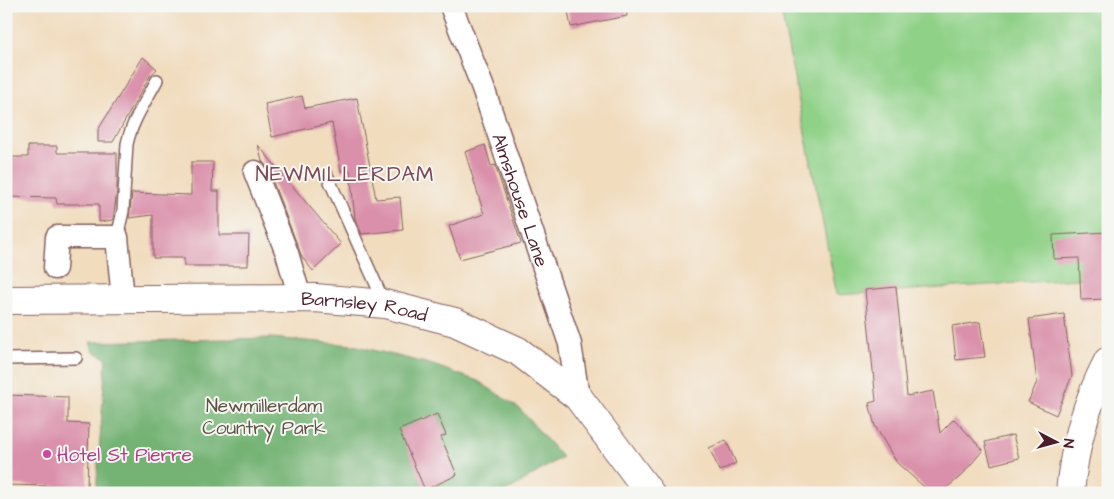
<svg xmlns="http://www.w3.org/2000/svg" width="1114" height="499" font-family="'Architects Daughter',sans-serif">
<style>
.green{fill:#90d188;stroke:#6d785a}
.forest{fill:#74b374;stroke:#5f6950}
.building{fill:#da90aa}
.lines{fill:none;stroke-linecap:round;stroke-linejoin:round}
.service-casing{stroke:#84615e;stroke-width:14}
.minor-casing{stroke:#84615e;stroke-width:25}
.tertiary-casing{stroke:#84615e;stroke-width:30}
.primary-casing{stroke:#84615e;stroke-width:30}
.service{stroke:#fff;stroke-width:11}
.minor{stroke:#fff;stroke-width:22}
.tertiary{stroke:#fff;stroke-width:28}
.primary{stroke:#fff;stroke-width:28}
.hotel-dot{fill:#d1479c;stroke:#f6f6f2;stroke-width:2}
.labels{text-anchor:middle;stroke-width:4;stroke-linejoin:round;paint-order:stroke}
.street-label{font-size:19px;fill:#4a1f2b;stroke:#f6f6f2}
.park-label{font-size:19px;fill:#5f5447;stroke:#f6f6f2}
.hotel-label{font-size:19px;fill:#b23c85;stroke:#f6f6f2;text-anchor:start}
.quarter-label{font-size:21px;letter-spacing:1px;fill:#7c4757;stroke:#f6f6f2}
</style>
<rect width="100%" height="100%" fill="#f6f6f2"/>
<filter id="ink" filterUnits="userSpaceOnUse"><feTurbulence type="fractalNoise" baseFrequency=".02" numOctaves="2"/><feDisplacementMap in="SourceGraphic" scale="10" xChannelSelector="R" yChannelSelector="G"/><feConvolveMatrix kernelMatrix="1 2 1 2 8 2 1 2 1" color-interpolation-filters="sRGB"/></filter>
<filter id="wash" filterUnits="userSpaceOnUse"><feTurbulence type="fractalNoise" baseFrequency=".0096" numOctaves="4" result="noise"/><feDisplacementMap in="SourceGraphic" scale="20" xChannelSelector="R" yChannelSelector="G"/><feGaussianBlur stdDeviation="1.12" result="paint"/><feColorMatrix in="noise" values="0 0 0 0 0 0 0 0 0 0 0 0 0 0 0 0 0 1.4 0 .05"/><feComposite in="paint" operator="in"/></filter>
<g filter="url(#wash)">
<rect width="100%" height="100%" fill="#f1dcbe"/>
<path class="green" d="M 780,6 L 1108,6 L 1108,277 L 837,295 Z"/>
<path class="forest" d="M 272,338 L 353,345 L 430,364 L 478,381 L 519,408 L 562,457 L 504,493 L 96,493 L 106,358 L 93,351 L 90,342 Z"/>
<g id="blocks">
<g class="building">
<path d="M 567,6 L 626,6 L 627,16 L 571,27 Z"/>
<path d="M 143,57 L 157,69 L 150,76 L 113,142 L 98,142 L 98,130 Z"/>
<path d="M 302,96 L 305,108 L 357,98 L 376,199 L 400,197 L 403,230 L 362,234 L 355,219 L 350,170 L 341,171 L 332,123 L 272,137 L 265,104 Z"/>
<path d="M 258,145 L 341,244 L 313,271 L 302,257 L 267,167 L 262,161 Z"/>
<path d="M 485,145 L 491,166 L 495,165 L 521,243 L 460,259 L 449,226 L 484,214 L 465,152 Z"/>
<path d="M 28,146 L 57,146 L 57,153 L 117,153 L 117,191 L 113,220 L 99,222 L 99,204 L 57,204 L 56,198 L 7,197 L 6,157 L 28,157 Z"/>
<path d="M 191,162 L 213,162 L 212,191 L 219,191 L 219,235 L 249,235 L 248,266 L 184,266 L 184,258 L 153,258 L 153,215 L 129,218 L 132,193 L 191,195 Z"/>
<path d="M 1108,232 L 1108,299 L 1081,300 L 1079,258 L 1054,259 L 1053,235 Z"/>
<path d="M 896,287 L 907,396 L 933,391 L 940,433 L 954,419 L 983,450 L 962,475 L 941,493 L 931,493 L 897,463 L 875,426 L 869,403 L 876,401 L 865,290 Z"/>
<path d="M 1064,314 L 1072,376 L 1056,415 L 1028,402 L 1037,382 L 1029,319 Z"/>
<path d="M 980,322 L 985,357 L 956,360 L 952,326 Z"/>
<path d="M 6,395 L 68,397 L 68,423 L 89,424 L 87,487 L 6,485 Z"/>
<path d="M 437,414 L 446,435 L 441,437 L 457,475 L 425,490 L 399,430 Z"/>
<path d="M 1013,435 L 1019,458 L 991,465 L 985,442 Z"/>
<path d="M 726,440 L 736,463 L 720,471 L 709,448 Z"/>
</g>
</g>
</g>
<g filter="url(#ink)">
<use href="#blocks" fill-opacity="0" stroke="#84615e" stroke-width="1"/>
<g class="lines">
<g class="service-casing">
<g id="service">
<path d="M 327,175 L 384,302"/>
<path d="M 117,237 L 123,211 L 127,144 C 132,121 146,101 157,80"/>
<path d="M 6,359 L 76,358"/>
</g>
</g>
<g class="minor-casing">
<g id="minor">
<path id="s1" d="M 451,6 L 483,88 L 570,344 L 578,397"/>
<path d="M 255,172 L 287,253 L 300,298"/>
<path d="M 55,268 L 57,237 L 117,237 L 123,299"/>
</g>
</g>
<g class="tertiary-casing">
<path id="tertiary" d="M 1070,493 C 1074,446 1086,403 1108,361"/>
</g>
<g class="primary-casing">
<g id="primary">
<path id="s2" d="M 6,300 L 315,298 L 385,304 L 455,322 L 518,351 L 578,397 L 650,493"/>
</g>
</g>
<use href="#service" class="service"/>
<use href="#minor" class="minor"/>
<use href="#tertiary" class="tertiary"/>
<use href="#primary" class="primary"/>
</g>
</g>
<circle class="hotel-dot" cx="47" cy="454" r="5"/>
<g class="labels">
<g class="street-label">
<text dy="7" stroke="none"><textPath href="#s1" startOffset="206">Almshouse Lane</textPath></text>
<text dy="7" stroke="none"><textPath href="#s2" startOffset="359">Barnsley Road</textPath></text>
</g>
<g class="park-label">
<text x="264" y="412">Newmillerdam<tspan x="264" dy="22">Country Park</tspan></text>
</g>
<g class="hotel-label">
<text x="57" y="461">Hotel St Pierre</text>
</g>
<g class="quarter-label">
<text x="345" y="181">NEWMILLERDAM</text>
</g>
</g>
<rect width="1114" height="499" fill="none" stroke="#f6f6f2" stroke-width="25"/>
<g transform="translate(1056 442) rotate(96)" stroke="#f6f6f2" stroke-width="4" paint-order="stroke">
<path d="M0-4L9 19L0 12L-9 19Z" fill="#4a1f2b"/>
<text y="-8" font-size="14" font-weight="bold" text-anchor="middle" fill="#4a1f2b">N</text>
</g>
</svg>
